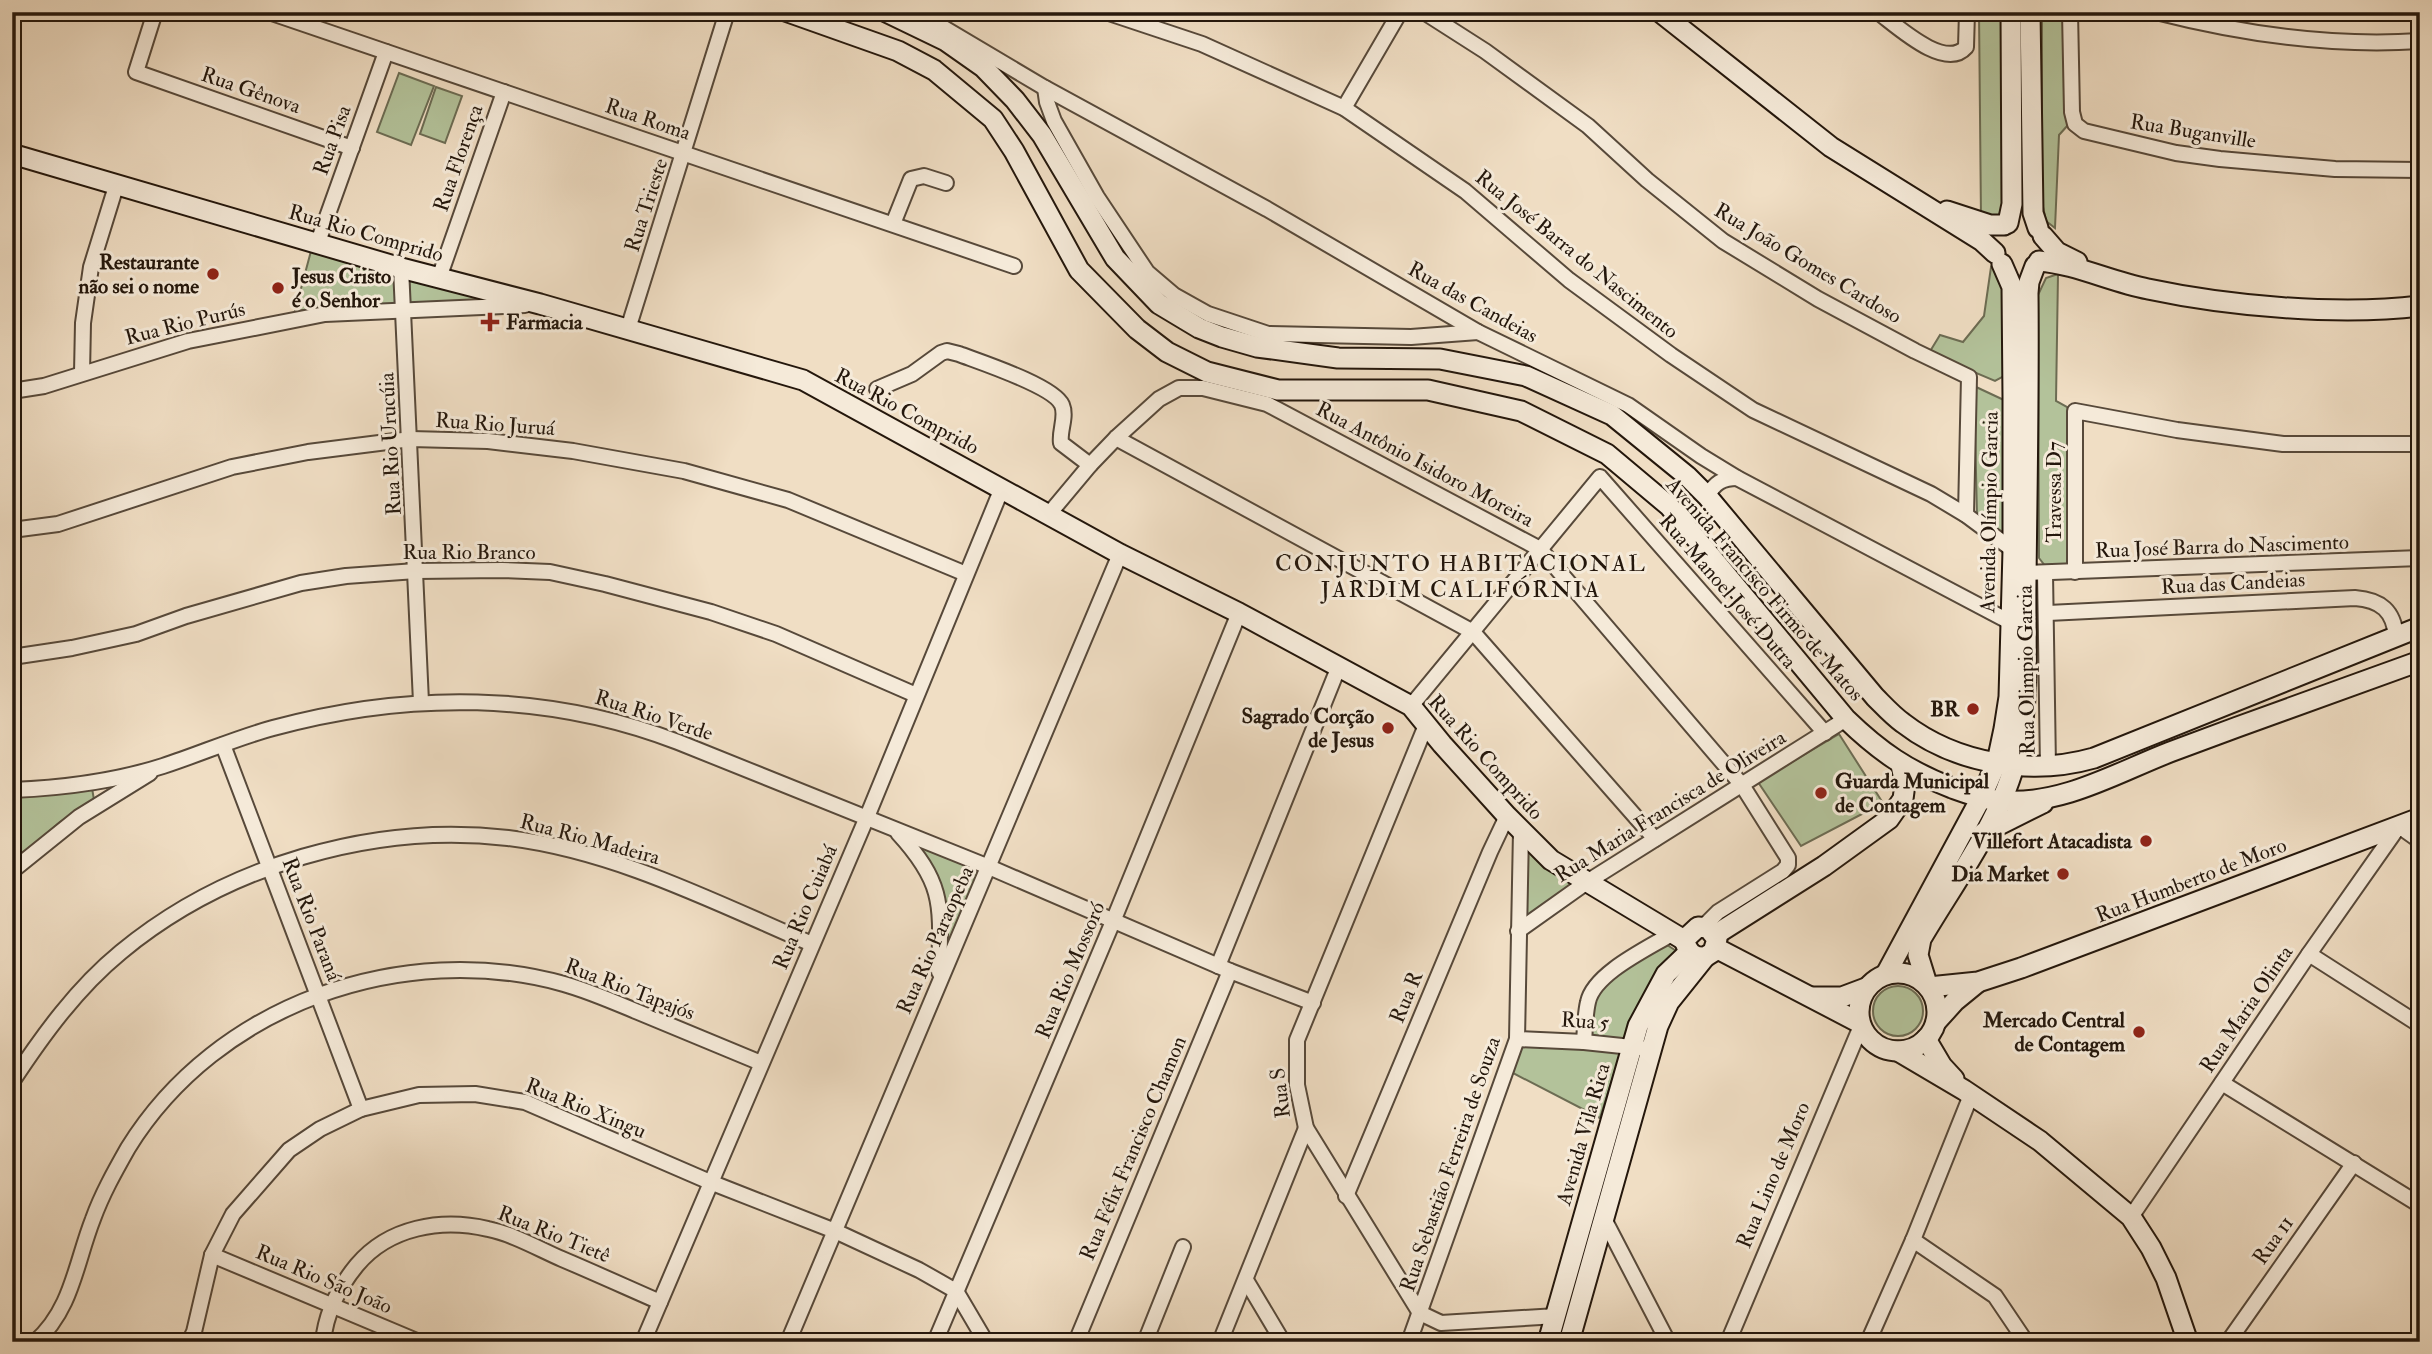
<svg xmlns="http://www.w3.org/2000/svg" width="2432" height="1354" font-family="'IM FELL Double Pica',serif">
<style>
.green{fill:#b3c29a;stroke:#6c6c53;stroke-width:2}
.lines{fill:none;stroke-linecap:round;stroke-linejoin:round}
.street-casing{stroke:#57493a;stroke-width:18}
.secondary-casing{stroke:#24170c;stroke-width:23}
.street{stroke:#f5ead9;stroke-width:14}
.secondary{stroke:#f5ead9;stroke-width:19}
.poi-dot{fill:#8f2418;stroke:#f5ead9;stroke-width:2.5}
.labels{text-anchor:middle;stroke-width:6;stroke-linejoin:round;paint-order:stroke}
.street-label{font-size:21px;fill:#24170c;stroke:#f5ead9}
.poi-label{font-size:21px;font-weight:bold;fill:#24170c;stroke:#f5ead9;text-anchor:end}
.neighbourhood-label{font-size:23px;letter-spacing:2px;fill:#24170c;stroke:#f5ead9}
</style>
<rect width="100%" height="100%" fill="#f0dec4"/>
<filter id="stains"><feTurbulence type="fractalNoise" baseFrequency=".00286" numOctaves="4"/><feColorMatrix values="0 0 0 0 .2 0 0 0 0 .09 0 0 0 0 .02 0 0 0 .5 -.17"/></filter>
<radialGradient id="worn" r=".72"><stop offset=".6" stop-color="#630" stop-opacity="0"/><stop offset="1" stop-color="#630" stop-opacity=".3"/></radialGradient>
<g class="green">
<path d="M 1979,12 L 2005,12 L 2007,202 L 2000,219 L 1981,219 Z"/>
<path d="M 2042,12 L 2066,12 L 2068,125 L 2059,135 L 2055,228 L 2046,221 L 2042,202 Z"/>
<path d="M 399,73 L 434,86 L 411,145 L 377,132 Z"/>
<path d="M 436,87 L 462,96 L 445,143 L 420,134 Z"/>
<path d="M 311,251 L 396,272 L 397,305 L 329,307 L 295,311 Z"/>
<path d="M 1991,267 L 1999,273 L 2007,289 L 2006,375 L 1995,381 L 1929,353 L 1940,335 L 1963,342 L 1984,316 Z"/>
<path d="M 2058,274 L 2056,401 L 2069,408 L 2072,559 L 2065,568 L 2046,567 L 2039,558 L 2038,295 L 2046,278 Z"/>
<path d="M 409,276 L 503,301 L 410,303 Z"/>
<path d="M 1974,386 L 2006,401 L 2007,537 L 1977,515 Z"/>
<path d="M 1839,734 L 1883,803 L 1801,846 L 1758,782 Z"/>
<path d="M 92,788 L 94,800 L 60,822 L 12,863 L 12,797 Z"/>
<path d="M 1523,838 L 1576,885 L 1518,921 Z"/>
<path d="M 912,843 L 983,872 L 944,963 L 944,921 Z"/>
<path d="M 1664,943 L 1681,954 L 1628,1039 L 1589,1036 L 1593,987 Z"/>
<circle cx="1898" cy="1011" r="25"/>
<path d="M 1520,1042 L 1622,1048 L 1600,1118 L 1511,1072 Z"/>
</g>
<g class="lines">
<g class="street-casing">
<g id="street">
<path d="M 155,12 L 136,72 L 352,148"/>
<path d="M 269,12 L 1014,266"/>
<path d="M 917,12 L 1045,88 L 1267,209 L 1478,332 L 1628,405 L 1701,456 L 1737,478 L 2010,622"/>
<path d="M 1106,12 L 1202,44 L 1344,108 L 1465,191 L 1569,280 L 1671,355 L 1753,410 L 1931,494 L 1966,515 L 2013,550"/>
<path d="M 1424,12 L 1485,51 L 1588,126 L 1647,180 L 1723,241 L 1818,299 L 1915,351 L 1969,377 L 1966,515"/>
<path d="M 1878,12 C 1897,26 1945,71 1966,47 L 1967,12"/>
<path d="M 2070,12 L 2072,112 L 2075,124 L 2084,131 L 2176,153 L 2220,159 L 2335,169 L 2420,170"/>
<path d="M 2156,12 C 2242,34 2331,47 2420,41"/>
<path d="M 1045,88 L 1047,102 L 1054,121 L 1097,197 L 1147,272 L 1174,295 L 1208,314 L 1268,334 L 1411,337 L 1478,332"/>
<path d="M 1344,108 L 1400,12"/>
<path d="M 893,224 L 911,179 L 924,176 L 946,183"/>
<path d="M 318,242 L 386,52"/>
<path d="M 401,268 L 421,702"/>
<path d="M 439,278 L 504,92"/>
<path d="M 628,329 L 727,12"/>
<path d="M 82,373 L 83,323 L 91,267 L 117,183"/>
<path d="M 877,389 L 912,374 L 941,353 L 947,351 L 959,354 C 980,362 1054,386 1062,405 C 1067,417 1059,431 1061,443 L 1090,465"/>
<path d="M 12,391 L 44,386 L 188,341 L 325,314 L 525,305"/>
<path d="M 1116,438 L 1473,632 L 1655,839"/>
<path d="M 1707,496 C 1715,483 1722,478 1737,478"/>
<path d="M 1049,514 L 1090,465 L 1116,438 L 1159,399 L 1179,388 L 1203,388 L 1267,404 L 1540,549 L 1742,785 L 1788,858 L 1788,865 L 1783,871 L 1718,912 L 1703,927"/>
<path d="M 12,530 L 58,524 L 232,467 L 308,452 L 411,439 L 488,441 L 573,451 L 684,471 L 788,500 L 966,574"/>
<path d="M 2075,572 L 2075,411 L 2177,430 L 2283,444 L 2420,444"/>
<path d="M 2026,573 L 2420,558"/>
<path d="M 2045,573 L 2048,767"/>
<path d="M 2048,613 L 2355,598 C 2381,600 2394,611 2396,637"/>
<path d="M 12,657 L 72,648 L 136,634 L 186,616 L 301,583 L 346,576 L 416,571 L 502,570 L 550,572 L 605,584 L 711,612 L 776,634 L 916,695"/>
<path d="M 1411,706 L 1600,477 L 1825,733"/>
<path d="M 1425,723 L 1424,730 L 1297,1040 L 1297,1085 L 1306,1128 L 1420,1313 L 1441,1323 L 1557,1316"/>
<path d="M 223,745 L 361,1109"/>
<path d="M 12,790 C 62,788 116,781 163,766 C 200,754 236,738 273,728 C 408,691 548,692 678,742 L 989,867 L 1230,971 L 1313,1003"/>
<path d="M 898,833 C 945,884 941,906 939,972"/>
<path d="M 12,871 L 79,817 L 150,773"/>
<path d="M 1518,931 L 1587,882 L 1846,719"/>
<path d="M 2309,954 L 2420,1025"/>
<path d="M 1218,966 L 1339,666"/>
<path d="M 1517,1039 L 1584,1042 L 1641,1048"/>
<path d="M 1584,1042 C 1585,1029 1585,1015 1588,1002 C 1594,973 1649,948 1673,933"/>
<path d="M 12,1082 C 43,1035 77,988 121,952 C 225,866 373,822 508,838 C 615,851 714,902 812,944"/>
<path d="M 2222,1083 L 2420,1205"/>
<path d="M 1346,1196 L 1490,852 L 1507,816"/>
<path d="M 1603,1217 L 1668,1342"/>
<path d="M 2131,1217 L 2309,954 L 2399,826 L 2420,841"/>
<path d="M 1913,1240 L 1995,1296 L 2026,1342"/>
<path d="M 212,1255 L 419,1342"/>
<path d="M 1246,1280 L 1283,1342"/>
<path d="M 35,1342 C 72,1310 76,1262 93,1219 C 102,1194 115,1171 128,1148 C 217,1004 403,939 564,984 C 589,991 614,1002 638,1012 C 679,1029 720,1046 761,1063"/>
<path d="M 189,1342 L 194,1332 L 212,1255 L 233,1214 L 289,1150 L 320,1129 L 361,1109 L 419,1095 L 475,1094 L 525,1102 L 710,1182 L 835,1231 L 919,1270 L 956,1291 L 986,1342"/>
<path d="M 323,1342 C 326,1312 338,1288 357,1265 C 389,1227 441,1218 488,1229 C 513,1234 539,1249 562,1259 C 595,1273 628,1288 660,1302"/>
<path d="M 643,1342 L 867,817 L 1002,488"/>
<path d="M 788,1342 L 1120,554"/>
<path d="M 935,1342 L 1114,919 L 1239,613"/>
<path d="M 1076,1342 L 1230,971"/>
<path d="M 1145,1342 L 1183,1247"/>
<path d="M 1220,1342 L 1306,1128"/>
<path d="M 1409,1342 L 1517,1039 L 1521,831"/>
<path d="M 1728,1342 L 1861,1026"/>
<path d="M 1868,1342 L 1913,1240 L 1971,1095"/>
<path d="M 2228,1342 L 2354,1163"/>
<path d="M 2419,1342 L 2420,1340"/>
</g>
</g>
<g class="secondary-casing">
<g id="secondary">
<path d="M 788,12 L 898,51 L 934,70 L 993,119 L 1014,151 L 1079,270 L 1137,329 L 1167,352 L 1207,372 L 1278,390 L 1428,390 L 1521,411 L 1607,454 L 1669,506 L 1846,719 C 1880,752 1908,771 1952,788 C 1969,794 1985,800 2003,801 C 2063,805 2116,773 2170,752 C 2253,721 2336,691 2420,661"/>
<path d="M 886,12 L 946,41 L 983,67 L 1015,100 L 1042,135 L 1115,258 L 1159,304 L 1199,328 L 1222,337 L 1257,347 L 1338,358 L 1440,359 L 1526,376 L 1612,415 L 1687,476 L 1707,496 L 1875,697 C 1884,706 1893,716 1903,723 C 1956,764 2031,776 2094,758 L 2420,627"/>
<path d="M 1660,12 L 1831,147 L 1982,241 L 1995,253"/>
<path d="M 2030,12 L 2033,213 L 2038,228"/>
<path d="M 12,154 L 401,268 L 540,304 L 803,380 L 1120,554 L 1239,613 L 1411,706 L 1442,744 L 1507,816 L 1551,860 L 1684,940"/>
<path d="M 1947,211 L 1990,225 L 2004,225"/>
<path d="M 2008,223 L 2012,204 L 2011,12"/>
<path d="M 2043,236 L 2057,252 L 2077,262"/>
<path d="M 2039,261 C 2076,264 2111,282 2148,289 C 2228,306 2338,316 2420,306"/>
<path d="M 1983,833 L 2043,803"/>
<path d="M 1698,927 L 1708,928 L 1717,939 L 1713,952 L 1705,957 C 1692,958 1688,951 1684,940 Z"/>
<path d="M 1715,935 L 1824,866 L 1889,819 L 1903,799 L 1905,784 L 1901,765"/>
<path d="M 1716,948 L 1860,1023"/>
<circle cx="1898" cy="1012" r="39"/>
<path d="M 1886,974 L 1981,798 L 1997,762 L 2004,729 L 2009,697 L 2013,550 L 2013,397 L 2012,287 L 2002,264"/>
<path d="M 1927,984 L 1918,955 L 1921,939 C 1952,886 1998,824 2014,766 C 2031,709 2025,639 2026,581 C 2027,485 2029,389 2028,293 L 2029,282 L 2035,266"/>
<path d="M 1929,987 L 1978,982 L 2021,968 L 2420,818"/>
<path d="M 1813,997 L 1842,997 L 1866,988"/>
<path d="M 1936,1022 L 1955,1001 L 1977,983"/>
<path d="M 1926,1039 L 1942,1066 L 1954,1079"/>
<path d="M 1898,1051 L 1964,1090 L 2040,1141 L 2131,1217 L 2151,1248 L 2166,1278 L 2188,1342"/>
<path d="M 1548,1342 L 1638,1026 L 1666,974 L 1689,952"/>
<path d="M 1569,1342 L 1658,1026 L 1669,1002 L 1705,957"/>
</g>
</g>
<use href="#street" class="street"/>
<use href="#secondary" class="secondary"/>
</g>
<g class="poi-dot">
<circle cx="213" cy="274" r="7"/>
<circle cx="278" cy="288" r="7"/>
<path d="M486.5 311.5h7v7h7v7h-7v7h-7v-7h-7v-7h7z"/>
<circle cx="1973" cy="709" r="7"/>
<circle cx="1388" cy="728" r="7"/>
<circle cx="1821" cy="793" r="7"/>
<circle cx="2146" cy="841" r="7"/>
<circle cx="2063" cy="874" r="7"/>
<circle cx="2139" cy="1032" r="7"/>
</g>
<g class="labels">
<g class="street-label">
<text transform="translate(251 90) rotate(19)" y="7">Rua Gênova</text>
<text transform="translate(648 119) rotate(19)" y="7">Rua Roma</text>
<text transform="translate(2193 131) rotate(9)" y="7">Rua Buganville</text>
<text transform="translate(332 140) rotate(-70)" y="7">Rua Pisa</text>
<text transform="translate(458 158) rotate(-71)" y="7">Rua Florença</text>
<text transform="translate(646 205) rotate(-72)" y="7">Rua Trieste</text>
<text transform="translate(366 233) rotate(16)" y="7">Rua Rio Comprido</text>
<text transform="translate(1577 254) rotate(39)" y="7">Rua José Barra do Nascimento</text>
<text transform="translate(1808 263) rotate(31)" y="7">Rua João Gomes Cardoso</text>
<text transform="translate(1473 302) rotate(29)" y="7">Rua das Candeias</text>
<text transform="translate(185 323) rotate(-14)" y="7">Rua Rio Purús</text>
<text transform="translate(907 411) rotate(28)" y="7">Rua Rio Comprido</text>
<text transform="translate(495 424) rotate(4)" y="7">Rua Rio Juruá</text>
<text transform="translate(390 444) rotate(-93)" y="7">Rua Rio Urucúia</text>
<text transform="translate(1425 464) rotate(28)" y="7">Rua Antônio Isidoro Moreira</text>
<text transform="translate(2054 492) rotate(-90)" y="7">Travessa D7</text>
<text transform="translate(1989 512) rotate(-89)" y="7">Avenida Olímpio Garcia</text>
<text transform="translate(2222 546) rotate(-2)" y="7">Rua José Barra do Nascimento</text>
<text x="469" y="559">Rua Rio Branco</text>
<text transform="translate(2233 583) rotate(-3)" y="7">Rua das Candeias</text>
<text transform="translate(1765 589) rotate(49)" y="7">Avenida Francisco Firmo de Matos</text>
<text transform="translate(1728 591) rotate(49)" y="7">Rua Manoel José Dutra</text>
<text transform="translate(2026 670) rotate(-91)" y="7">Rua Olimpio Garcia</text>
<text transform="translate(654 715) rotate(18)" y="7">Rua Rio Verde</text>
<text transform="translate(1486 757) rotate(48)" y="7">Rua Rio Comprido</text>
<text transform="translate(1670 806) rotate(-32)" y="7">Rua Maria Francisca de Oliveira</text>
<text transform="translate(590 839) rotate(15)" y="7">Rua Rio Madeira</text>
<text transform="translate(2191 880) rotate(-21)" y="7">Rua Humberto de Moro</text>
<text transform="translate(805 907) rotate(-67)" y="7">Rua Rio Cuiabá</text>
<text transform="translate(312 919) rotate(69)" y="7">Rua Rio Paraná</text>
<text transform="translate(935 940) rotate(-66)" y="7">Rua Rio Paraopeba</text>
<text transform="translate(1070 970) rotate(-67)" y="7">Rua Rio Mossoró</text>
<text transform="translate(630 989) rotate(21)" y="7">Rua Rio Tapajós</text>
<text transform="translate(1406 997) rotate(-67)" y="7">Rua R</text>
<text transform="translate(2246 1009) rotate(-56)" y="7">Rua Maria Olinta</text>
<text transform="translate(1585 1021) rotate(4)" y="7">Rua 5</text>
<text transform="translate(1280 1093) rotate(-97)" y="7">Rua S</text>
<text transform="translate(586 1108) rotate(22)" y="7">Rua Rio Xingu</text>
<text transform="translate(1583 1134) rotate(-74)" y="7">Avenida Vila Rica</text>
<text transform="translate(1133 1148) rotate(-67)" y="7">Rua Félix Francisco Chamon</text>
<text transform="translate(1450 1164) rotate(-71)" y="7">Rua Sebastião Ferreira de Souza</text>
<text transform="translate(1773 1175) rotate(-67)" y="7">Rua Lino de Moro</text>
<text transform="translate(554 1234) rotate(22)" y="7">Rua Rio Tietê</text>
<text transform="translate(2273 1240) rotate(-55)" y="7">Rua 11</text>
<text transform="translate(324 1279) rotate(23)" y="7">Rua Rio São João</text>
</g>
<g class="poi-label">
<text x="199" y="269">Restaurante<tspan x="199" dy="24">não sei o nome</tspan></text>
<text x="292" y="283" text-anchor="start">Jesus Cristo<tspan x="292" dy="24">é o Senhor</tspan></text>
<text x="506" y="329" text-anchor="start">Farmacia</text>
<text x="1959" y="716">BR</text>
<text x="1374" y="723">Sagrado Corção<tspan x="1374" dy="24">de Jesus</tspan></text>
<text x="1835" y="788" text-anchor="start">Guarda Municipal<tspan x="1835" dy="24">de Contagem</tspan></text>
<text x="2132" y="848">Villefort Atacadista</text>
<text x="2049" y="881">Dia Market</text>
<text x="2125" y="1027">Mercado Central<tspan x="2125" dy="24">de Contagem</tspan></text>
</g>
<g class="neighbourhood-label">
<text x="1461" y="571">CONJUNTO HABITACIONAL<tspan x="1461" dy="26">JARDIM CALIFÓRNIA</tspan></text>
</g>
</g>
<rect width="2432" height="1354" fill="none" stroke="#f0dec4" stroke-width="42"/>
<rect x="14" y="14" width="2404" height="1326" fill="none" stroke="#24170c" stroke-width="3.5"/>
<rect x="21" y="21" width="2390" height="1312" fill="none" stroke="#24170c" stroke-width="2"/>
<rect width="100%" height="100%" filter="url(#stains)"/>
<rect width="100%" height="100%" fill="url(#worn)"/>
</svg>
